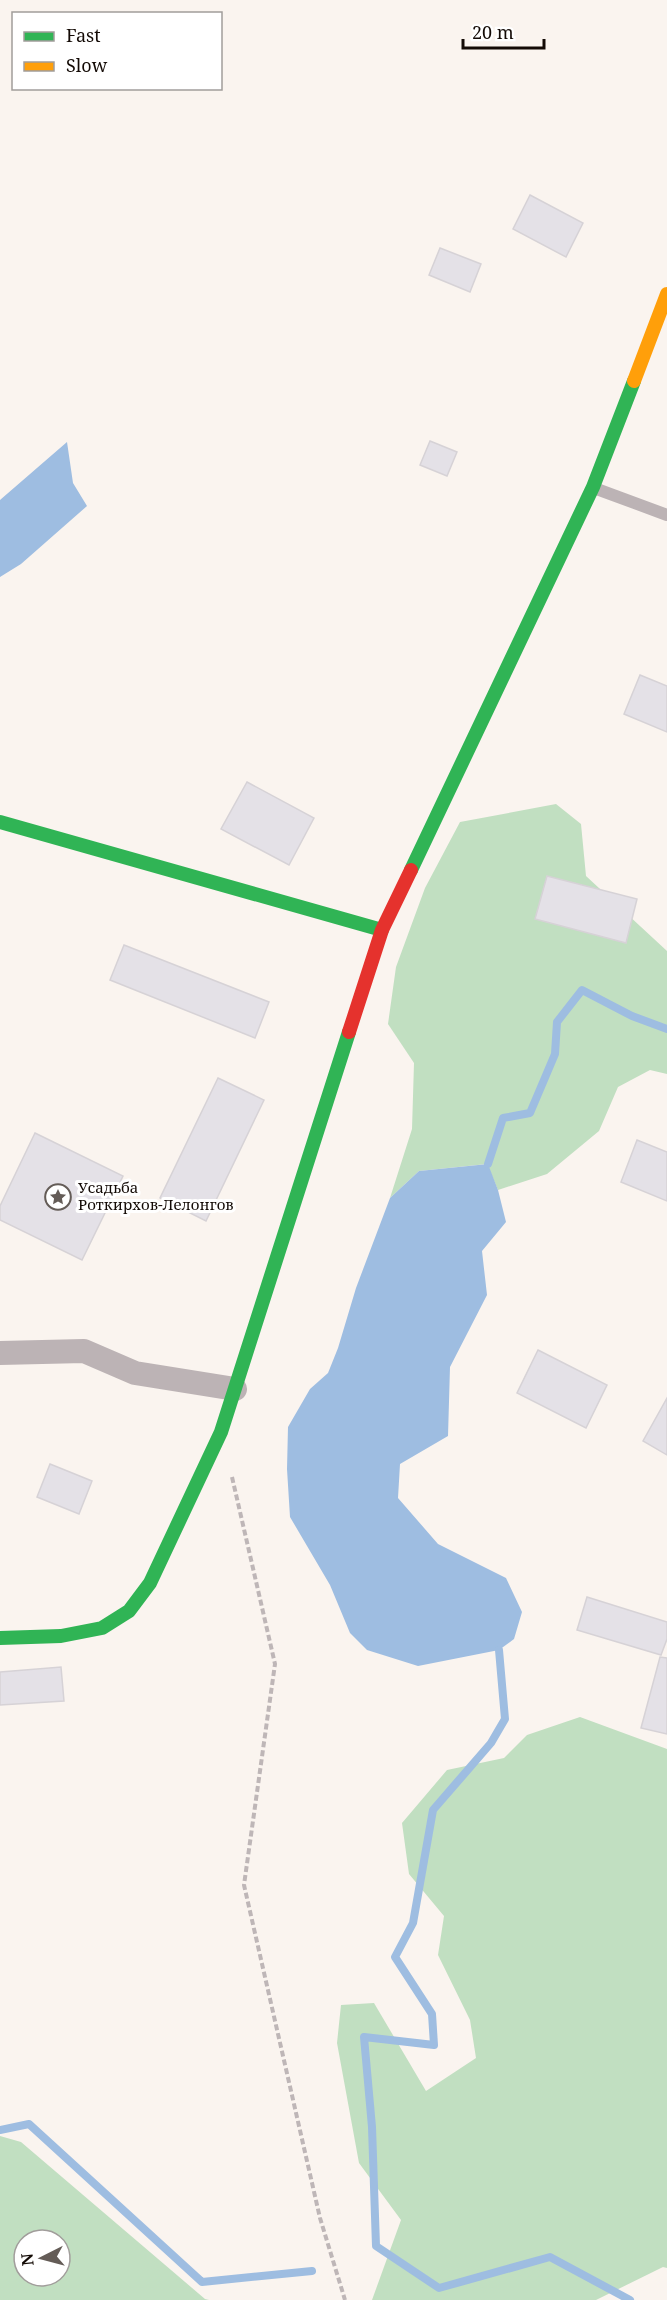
<svg xmlns="http://www.w3.org/2000/svg" width="667" height="2300" font-family="'Noto Serif',serif">
<style>
.forest{fill:#c1dfc1;fill-rule:evenodd}
.water{fill:#9ebde1}
.lines{fill:none;stroke-linecap:round;stroke-linejoin:round}
.stream{stroke:#9ebde1;stroke-width:8}
.building{fill:#e4e1e7;stroke:#d6d2d6;stroke-width:1.5}
.path{stroke:#beb6b7;stroke-width:4;stroke-dasharray:6 3;stroke-linecap:butt}
.lane{stroke:#bcb3b5;stroke-width:12}
.street{stroke:#bcb3b5;stroke-width:24}
.fast{stroke:#30b455;stroke-width:14}
.slow{stroke:#ff9f0a;stroke-width:14}
.jam{stroke:#e5322d;stroke-width:14}
.labels{text-anchor:middle;stroke-width:6;stroke-linejoin:round;paint-order:stroke}
.poi-label{font-size:15px;fill:#130a05;stroke:#fff;text-anchor:start}
</style>
<rect width="100%" height="100%" fill="#faf4ef"/>
<g class="forest">
<path d="M 556,804 L 581,824 L 586,876 L 667,951 L 667,1074 L 650,1070 L 618,1087 L 599,1131 L 547,1174 L 498,1190 L 487,1164 L 419,1171 L 390,1198 L 412,1129 L 414,1063 L 388,1024 L 396,967 L 425,888 L 460,822 Z"/>
<path d="M 580,1717 L 667,1749 L 667,2268 L 663,2267 L 596,2300 L 372,2300 L 401,2220 L 359,2163 L 337,2043 L 341,2005 L 374,2003 L 426,2091 L 476,2058 L 470,2020 L 438,1955 L 444,1916 L 409,1874 L 402,1823 L 447,1770 L 504,1758 L 527,1735 Z"/>
<path d="M 0,2136 L 21,2142 L 205,2299 L 209,2300 L 0,2300 ZM 24,2240 L 60,2240 L 60,2276 L 24,2276 Z"/>
</g>
<g class="water">
<path d="M 67,442 L 73,483 L 87,506 L 21,564 L 0,577 L 0,500 Z"/>
<path d="M 488,1164 L 498,1190 L 506,1222 L 482,1251 L 487,1295 L 450,1367 L 448,1436 L 400,1464 L 398,1498 L 438,1544 L 506,1578 L 522,1612 L 514,1639 L 499,1650 L 418,1666 L 367,1650 L 350,1633 L 330,1585 L 290,1517 L 287,1469 L 288,1427 L 310,1389 L 328,1373 L 338,1348 L 356,1288 L 390,1198 L 419,1171 Z"/>
</g>
<g class="lines">
<g class="stream">
<path d="M 488,1164 L 503,1118 L 530,1113 L 555,1054 L 557,1022 L 582,990 L 632,1016 L 667,1029"/>
<path d="M 499,1650 L 505,1719 L 491,1743 L 433,1810 L 413,1923 L 395,1957 L 432,2014 L 434,2045 L 364,2037 L 372,2127 L 376,2246 L 439,2288 L 550,2257 L 630,2300"/>
<path d="M 0,2130 L 29,2124 L 202,2282 L 312,2271"/>
</g>
</g>
<g class="building">
<path d="M 530,195 L 583,223 L 566,257 L 513,229 Z"/>
<path d="M 440,248 L 481,264 L 470,292 L 429,275 Z"/>
<path d="M 430,441 L 457,452 L 447,476 L 420,465 Z"/>
<path d="M 640,675 L 667,686 L 667,732 L 624,714 Z"/>
<path d="M 247,782 L 314,818 L 289,865 L 221,829 Z"/>
<path d="M 547,876 L 637,899 L 626,943 L 535,919 Z"/>
<path d="M 124,945 L 269,1002 L 255,1038 L 110,980 Z"/>
<path d="M 218,1078 L 264,1100 L 206,1221 L 160,1198 Z"/>
<path d="M 35,1133 L 123,1176 L 82,1260 L 0,1220 L 0,1206 Z"/>
<path d="M 637,1140 L 667,1152 L 667,1201 L 621,1182 Z"/>
<path d="M 538,1350 L 607,1385 L 586,1428 L 517,1393 Z"/>
<path d="M 667,1398 L 667,1455 L 643,1441 Z"/>
<path d="M 50,1464 L 92,1481 L 79,1514 L 37,1497 Z"/>
<path d="M 587,1597 L 667,1622 L 667,1639 L 661,1655 L 577,1630 Z"/>
<path d="M 660,1657 L 667,1658 L 667,1734 L 641,1728 Z"/>
<path d="M 61,1667 L 64,1701 L 0,1705 L 0,1672 Z"/>
</g>
<g class="lines">
<path class="path" d="M 232,1477 L 275,1664 L 244,1885 L 320,2218 L 345,2300"/>
<path class="lane" d="M 594,488 L 667,515"/>
<path class="street" d="M 0,1353 L 84,1351 L 135,1373 L 235,1389"/>
<g class="fast">
<path d="M 0,822 L 382,930"/>
<path d="M 411,870 L 593,487 L 634,381"/>
<path d="M 0,1638 L 61,1636 L 102,1628 L 129,1611 L 150,1583 L 221,1432 L 349,1032"/>
</g>
<path class="slow" d="M 634,381 L 667,294"/>
<path class="jam" d="M 349,1032 L 382,930 L 411,870"/>
</g>
<defs>
<g id="sight-ring" transform="scale(1.35)"><circle r="9.5" fill="#fff" stroke="#645c57" stroke-width="1.5"/><path d="M0-6L1.8-2.2L6-1.7L2.9 1.2L3.7 5.4L0 3.3L-3.7 5.4L-2.9 1.2L-6-1.7L-1.8-2.2Z" fill="#645c57"/></g>
</defs>
<g fill-rule="evenodd">
<use href="#sight-ring" x="58" y="1197"/>
</g>
<g class="labels">
<g class="poi-label">
<text x="78" y="1193">Усадьба<tspan x="78" dy="17">Роткирхов-Лелонгов</tspan></text>
</g>
</g>
<rect x="12" y="12" width="210" height="78" fill="#ffffff" stroke="#a19d9b" stroke-width="1.5"/>
<rect x="24" y="32" width="30" height="9" fill="#30b455" stroke="#a19d9b" stroke-width="1.5"/>
<text x="66" y="42" font-size="18" fill="#130a05">Fast</text>
<rect x="24" y="62" width="30" height="9" fill="#ff9f0a" stroke="#a19d9b" stroke-width="1.5"/>
<text x="66" y="72" font-size="18" fill="#130a05">Slow</text>
<g transform="translate(42 2258) rotate(264)"><circle r="28" fill="#ffffff" stroke="#a19d9b" stroke-width="1.5"/>
<path d="M0-4.5L10 22L0 15L-10 22Z" fill="#645c57"/>
<text y="-9" font-size="16" font-weight="bold" text-anchor="middle" fill="#130a05">N</text>
</g>
<path d="M463 39v9h81v-9" fill="none" stroke="#130a05" stroke-width="3"/>
<text x="472" y="39" font-size="18" fill="#130a05" stroke="#ffffff" stroke-width="4.5" paint-order="stroke">20 m</text>
</svg>
